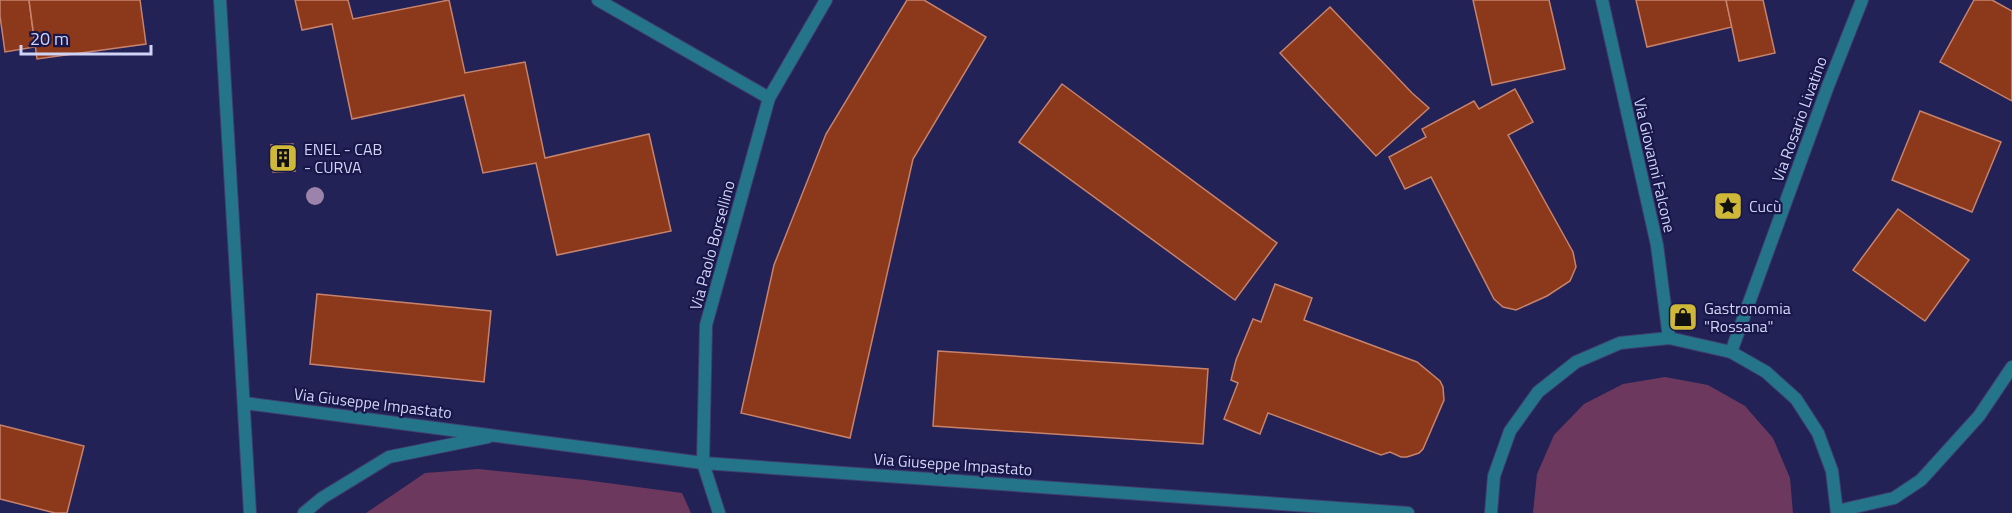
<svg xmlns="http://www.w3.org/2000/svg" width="2012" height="513" font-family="'Titillium Web',sans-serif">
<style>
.green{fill:#6d385e}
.building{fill:#8c381a;stroke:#c7826c;stroke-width:1.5}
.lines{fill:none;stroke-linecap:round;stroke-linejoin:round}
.street-casing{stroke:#3e3e6f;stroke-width:14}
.street{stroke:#24758a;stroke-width:12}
.tree{fill:#9c83ab}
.labels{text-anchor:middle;stroke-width:4.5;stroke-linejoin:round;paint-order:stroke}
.street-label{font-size:16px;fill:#cfd4f5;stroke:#19174a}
.poi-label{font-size:16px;fill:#cfd4f5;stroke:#19174a;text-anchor:start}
</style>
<rect width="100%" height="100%" fill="#222256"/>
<g class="green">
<path d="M 1665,377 L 1708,385 L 1745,406 L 1773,438 L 1790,478 L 1793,513 L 1533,513 L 1537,474 L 1554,435 L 1584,404 L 1623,384 Z"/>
<path d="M 478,469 L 585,480 L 682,493 L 691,513 L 366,513 L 425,473 Z"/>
</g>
<g class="building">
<path d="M 0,0 L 29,0 L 35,47 L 5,52 L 0,16 Z"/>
<path d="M 29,0 L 140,0 L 146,44 L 37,59 Z"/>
<path d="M 295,0 L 348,0 L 353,19 L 449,0 L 465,73 L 525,62 L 545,158 L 649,134 L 671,231 L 557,255 L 536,163 L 483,173 L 464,95 L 352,119 L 332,24 L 302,30 Z"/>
<path d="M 907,0 L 924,0 L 986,37 L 913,159 L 850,438 L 741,413 L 774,265 L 826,134 Z"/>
<path d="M 1473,0 L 1549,0 L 1565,69 L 1492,85 Z"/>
<path d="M 1636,0 L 1726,0 L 1732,27 L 1647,47 Z"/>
<path d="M 1726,0 L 1763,0 L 1775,53 L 1739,61 Z"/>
<path d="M 1974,0 L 1992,0 L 2012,11 L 2012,101 L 1940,62 Z"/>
<path d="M 1330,7 L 1412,93 L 1429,108 L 1376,156 L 1280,53 Z"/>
<path d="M 1062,84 L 1277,243 L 1235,300 L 1019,142 Z"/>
<path d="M 1515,89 L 1533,122 L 1508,135 L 1573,252 L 1576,267 L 1570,281 L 1547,296 L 1516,310 L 1503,307 L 1494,299 L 1431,177 L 1405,189 L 1389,157 L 1426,137 L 1422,129 L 1474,101 L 1479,109 Z"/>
<path d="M 1920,111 L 2001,142 L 1972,212 L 1892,180 Z"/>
<path d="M 293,144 L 295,171 L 273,172 L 271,145 Z"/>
<path d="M 1898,209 L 1969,260 L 1925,321 L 1853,270 Z"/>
<path d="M 1275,284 L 1312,298 L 1304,320 L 1417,362 L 1440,381 L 1443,387 L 1444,400 L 1423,449 L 1419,453 L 1407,457 L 1401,457 L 1390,452 L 1381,455 L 1268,413 L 1260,434 L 1224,419 L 1238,383 L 1231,380 L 1236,360 L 1253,319 L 1261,322 Z"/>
<path d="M 317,294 L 491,311 L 484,382 L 310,364 Z"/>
<path d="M 938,351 L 1208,369 L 1203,444 L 933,426 Z"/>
<path d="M 0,425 L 84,446 L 67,513 L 55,513 L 0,499 Z"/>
</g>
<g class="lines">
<g class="street-casing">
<g id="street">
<path d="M 220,0 L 250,513"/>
<path d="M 598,0 L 769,98"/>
<path d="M 1602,0 L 1657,245 L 1669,338"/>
<path d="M 1731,352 L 1828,86 L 1862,0"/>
<path d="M 244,403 L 703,463 L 1408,513"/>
<path d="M 1837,511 L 1894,498 L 1921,480 L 1979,416 L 2012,367"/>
<path d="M 304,513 L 322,498 L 389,457 L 488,437"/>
<path d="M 719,513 L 703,463 L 706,325 L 769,98 L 826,0"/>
<path d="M 1491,513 L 1494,476 L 1510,431 L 1538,392 L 1576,362 L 1620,343 L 1669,338 L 1731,352 L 1766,372 L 1796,399 L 1818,433 L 1832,471 L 1837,513"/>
</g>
</g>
<use href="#street" class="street"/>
</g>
<circle class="tree" cx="315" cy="196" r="9"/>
<defs>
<g id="building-square" transform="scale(1.5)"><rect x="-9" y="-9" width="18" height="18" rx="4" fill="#cfb837" stroke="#19174a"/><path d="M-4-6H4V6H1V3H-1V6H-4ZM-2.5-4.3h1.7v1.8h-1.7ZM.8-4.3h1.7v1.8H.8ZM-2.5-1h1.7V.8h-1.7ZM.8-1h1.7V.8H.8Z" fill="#111"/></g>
<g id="sight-square" transform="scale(1.5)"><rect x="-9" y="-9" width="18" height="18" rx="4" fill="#cfb837" stroke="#19174a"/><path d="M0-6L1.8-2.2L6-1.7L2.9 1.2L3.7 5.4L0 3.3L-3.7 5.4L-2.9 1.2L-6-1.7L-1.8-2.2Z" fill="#111"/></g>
<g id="shop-square" transform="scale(1.5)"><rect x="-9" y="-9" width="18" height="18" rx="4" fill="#cfb837" stroke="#19174a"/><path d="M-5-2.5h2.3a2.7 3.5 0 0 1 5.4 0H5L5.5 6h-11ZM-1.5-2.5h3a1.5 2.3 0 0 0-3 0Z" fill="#111"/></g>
</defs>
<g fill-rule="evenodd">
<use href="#building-square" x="283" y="158"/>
<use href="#sight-square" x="1728" y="206"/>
<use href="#shop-square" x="1683" y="317"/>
</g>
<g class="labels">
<g class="street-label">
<text transform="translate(1799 119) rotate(-70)" y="6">Via Rosario Livatino</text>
<text transform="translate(1655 165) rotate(77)" y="6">Via Giovanni Falcone</text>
<text transform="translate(712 245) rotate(-75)" y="6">Via Paolo Borsellino</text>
<text transform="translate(373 403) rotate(7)" y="6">Via Giuseppe Impastato</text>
<text transform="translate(953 464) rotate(4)" y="6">Via Giuseppe Impastato</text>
</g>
<g class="poi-label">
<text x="304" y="155">ENEL - CAB<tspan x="304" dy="18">- CURVA</tspan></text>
<text x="1749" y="212">Cucù</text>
<text x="1704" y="314">Gastronomia<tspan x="1704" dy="18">"Rossana"</tspan></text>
</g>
</g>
<path d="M21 45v9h130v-9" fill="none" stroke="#cfd4f5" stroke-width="3"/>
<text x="30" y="45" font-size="18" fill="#cfd4f5" stroke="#19174a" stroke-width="4.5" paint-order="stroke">20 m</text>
</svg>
